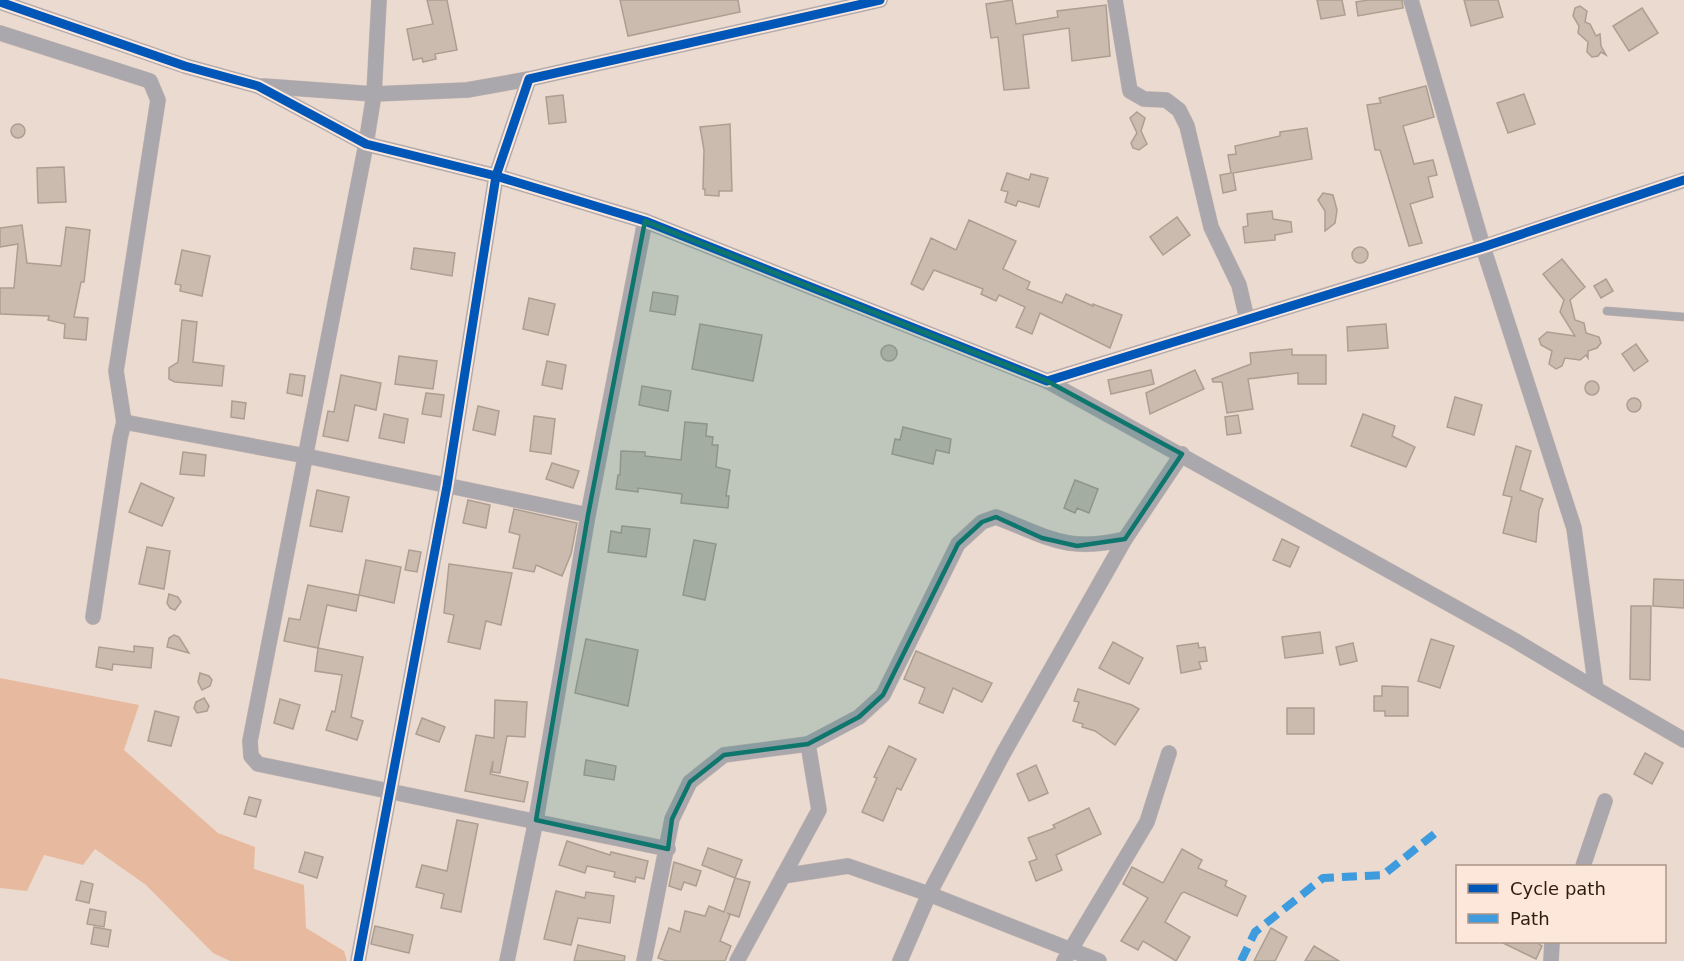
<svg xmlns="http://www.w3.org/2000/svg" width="1684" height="961" font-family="'DejaVu Sans',sans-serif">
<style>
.green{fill:#e7ba9f}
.building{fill:#cabbae;stroke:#ac9e91;stroke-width:1.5}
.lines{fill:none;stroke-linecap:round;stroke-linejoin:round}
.service-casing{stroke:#c7b8b0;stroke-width:9}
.minor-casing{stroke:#c7b8b0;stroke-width:16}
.service{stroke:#aaa7ad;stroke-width:8}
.minor{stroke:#aaa7ad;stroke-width:15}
.quiet{stroke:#3d9bde;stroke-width:8;stroke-dasharray:15 8;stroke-linecap:butt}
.cycleway-casing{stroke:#fde6da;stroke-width:13}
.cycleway{stroke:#0057b8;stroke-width:9}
.marked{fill:#0f766e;fill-opacity:0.2;stroke:#0f766e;stroke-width:4.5;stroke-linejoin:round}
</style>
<rect width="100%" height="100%" fill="#ebdad0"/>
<path class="green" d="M 0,678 L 139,705 L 124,750 L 218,833 L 255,847 L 254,869 L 304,885 L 306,928 L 344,951 L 347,961 L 230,961 L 213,953 L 146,885 L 95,849 L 83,865 L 44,855 L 27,891 L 0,888 Z"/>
<g class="building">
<path d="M 427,0 L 447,0 L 457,50 L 435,54 L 436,59 L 423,62 L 422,58 L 413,60 L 407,29 L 433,24 Z"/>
<path d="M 620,0 L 738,0 L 740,12 L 628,36 Z"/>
<path d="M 1012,0 L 1016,24 L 1058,17 L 1057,11 L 1106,5 L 1110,56 L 1072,61 L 1069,28 L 1023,35 L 1029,88 L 1004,90 L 998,37 L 991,38 L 986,4 Z"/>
<path d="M 1317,0 L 1342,0 L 1345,15 L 1321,19 Z"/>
<path d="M 1369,0 L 1402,0 L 1403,8 L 1358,16 L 1356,2 Z"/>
<path d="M 1464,0 L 1498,0 L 1503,17 L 1471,26 Z"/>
<path d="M 1580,6 L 1587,11 L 1585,22 L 1590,24 L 1596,36 L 1600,34 L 1601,46 L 1606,55 L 1601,52 L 1598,56 L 1592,57 L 1587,52 L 1588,42 L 1578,33 L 1579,26 L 1573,16 L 1575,8 Z"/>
<path d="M 1642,8 L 1658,33 L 1629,51 L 1613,26 Z"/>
<path d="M 1426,86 L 1434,117 L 1403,126 L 1414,164 L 1433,160 L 1437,175 L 1428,177 L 1433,197 L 1410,204 L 1422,243 L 1409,246 L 1380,150 L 1375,150 L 1367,105 L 1381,103 L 1379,98 Z"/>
<path d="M 1524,94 L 1535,124 L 1508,133 L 1497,103 Z"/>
<path d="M 563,95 L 566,122 L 549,124 L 546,97 Z"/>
<path d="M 1137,112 L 1145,118 L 1141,131 L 1147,144 L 1139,150 L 1133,148 L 1131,143 L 1137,133 L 1130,118 Z"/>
<path d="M 730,124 L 732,191 L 719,191 L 719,196 L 705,195 L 705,189 L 703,189 L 704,150 L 700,127 Z"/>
<circle cx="18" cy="131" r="7"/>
<path d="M 1307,128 L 1312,159 L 1233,173 L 1236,190 L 1223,193 L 1220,175 L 1231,173 L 1228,155 L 1236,154 L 1235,146 L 1280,136 L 1280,132 Z"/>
<path d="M 64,167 L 66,202 L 38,203 L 37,168 Z"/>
<path d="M 1007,173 L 1029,180 L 1031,174 L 1048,178 L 1039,207 L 1018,201 L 1016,206 L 1005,202 L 1008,192 L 1001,190 Z"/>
<path d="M 1323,193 L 1333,195 L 1337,210 L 1335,223 L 1325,231 L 1325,211 L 1318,200 Z"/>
<path d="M 1272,211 L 1273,219 L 1291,222 L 1292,232 L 1275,235 L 1275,240 L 1245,243 L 1243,227 L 1248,226 L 1247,214 Z"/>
<path d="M 1177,217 L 1190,235 L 1163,255 L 1150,237 Z"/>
<path d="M 969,220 L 1016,241 L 1003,269 L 1030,282 L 1027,289 L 1062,303 L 1066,294 L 1093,306 L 1093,304 L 1122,315 L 1110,348 L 1040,313 L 1032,334 L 1016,327 L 1025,307 L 999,295 L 996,301 L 981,294 L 983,289 L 934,270 L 923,290 L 911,284 L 931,238 L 956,250 Z"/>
<path d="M 22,225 L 27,263 L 61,266 L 66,227 L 90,230 L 84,282 L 81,282 L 74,317 L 88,318 L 86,340 L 64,338 L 65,324 L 48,320 L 49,316 L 0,314 L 0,288 L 14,288 L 18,244 L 0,247 L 0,228 Z"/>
<circle cx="1360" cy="255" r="8"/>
<path d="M 414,248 L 455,253 L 452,276 L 411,269 Z"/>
<path d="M 182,250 L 210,256 L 202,296 L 180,291 L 181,285 L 175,284 Z"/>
<path d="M 1562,259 L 1585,287 L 1570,300 L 1575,320 L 1584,323 L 1586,333 L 1599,337 L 1601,343 L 1597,348 L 1588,351 L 1588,358 L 1586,355 L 1580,360 L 1565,358 L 1562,366 L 1556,369 L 1549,364 L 1552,351 L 1541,345 L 1539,339 L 1547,332 L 1575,336 L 1560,312 L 1564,300 L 1543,274 Z"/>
<path d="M 1606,279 L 1613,291 L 1601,298 L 1594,286 Z"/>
<path d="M 653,292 L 678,296 L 675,315 L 650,311 Z"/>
<path d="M 529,298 L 555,304 L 548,335 L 523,329 Z"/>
<path d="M 182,320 L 197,322 L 193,362 L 224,366 L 222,386 L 175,382 L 169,379 L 169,368 L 178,362 Z"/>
<path d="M 700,324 L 762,335 L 753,381 L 692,369 Z"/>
<path d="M 1386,324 L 1388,348 L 1348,351 L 1347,327 Z"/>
<path d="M 1636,344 L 1648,361 L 1634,371 L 1622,354 Z"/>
<circle cx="889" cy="353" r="8"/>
<path d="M 1292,349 L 1292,355 L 1326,355 L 1326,384 L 1298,384 L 1298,373 L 1248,379 L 1253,409 L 1227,413 L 1222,382 L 1213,382 L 1212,379 L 1251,364 L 1250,353 Z"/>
<path d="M 399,356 L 437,361 L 433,389 L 395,384 Z"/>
<path d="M 547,361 L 566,365 L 562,389 L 542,385 Z"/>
<path d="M 1151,370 L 1154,384 L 1111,394 L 1108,380 Z"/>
<path d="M 1195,370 L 1204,389 L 1150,414 L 1146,393 Z"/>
<path d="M 290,374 L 305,376 L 302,396 L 287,393 Z"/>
<path d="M 341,375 L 381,383 L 376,410 L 355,405 L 348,441 L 323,436 L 328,411 L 334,412 Z"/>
<circle cx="1592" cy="388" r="7"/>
<path d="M 642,386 L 671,391 L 668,411 L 639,405 Z"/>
<path d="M 426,393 L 444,395 L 441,417 L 422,414 Z"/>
<path d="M 1455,397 L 1482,405 L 1474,435 L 1447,427 Z"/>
<circle cx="1634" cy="405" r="7"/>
<path d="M 232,401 L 246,403 L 244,419 L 231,417 Z"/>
<path d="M 478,406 L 499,411 L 495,435 L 473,430 Z"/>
<path d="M 384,414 L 408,419 L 404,443 L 379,438 Z"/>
<path d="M 1363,414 L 1395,426 L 1392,436 L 1415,447 L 1406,467 L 1351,446 Z"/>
<path d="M 1238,415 L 1241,433 L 1227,435 L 1225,417 Z"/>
<path d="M 534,416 L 555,419 L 551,454 L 530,451 Z"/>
<path d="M 685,422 L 707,424 L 706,436 L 713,437 L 712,445 L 718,445 L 716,467 L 730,470 L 726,496 L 729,496 L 728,508 L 681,503 L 682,494 L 638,488 L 638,492 L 616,489 L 618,475 L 620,475 L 621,451 L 645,452 L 645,456 L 681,460 Z"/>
<path d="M 903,427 L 951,439 L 949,453 L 936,450 L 933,464 L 892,454 L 895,439 L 900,440 Z"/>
<path d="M 1516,446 L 1531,451 L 1520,490 L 1543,499 L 1539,510 L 1536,542 L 1503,533 L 1512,497 L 1503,495 Z"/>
<path d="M 183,452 L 206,455 L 204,476 L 180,474 Z"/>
<path d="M 552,463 L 579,471 L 573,488 L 546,479 Z"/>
<path d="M 1075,480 L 1098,489 L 1089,513 L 1077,508 L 1075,513 L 1064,508 Z"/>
<path d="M 141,483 L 174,498 L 162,526 L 129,512 Z"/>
<path d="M 317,490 L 349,497 L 342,532 L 310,526 Z"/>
<path d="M 468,500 L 490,505 L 486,528 L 463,523 Z"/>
<path d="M 514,509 L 577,523 L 571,554 L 562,576 L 536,565 L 534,572 L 513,568 L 520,535 L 509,532 Z"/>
<path d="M 622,526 L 650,529 L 646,557 L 608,552 L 611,531 L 621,533 Z"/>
<path d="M 1282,539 L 1299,547 L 1290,567 L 1273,560 Z"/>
<path d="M 694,540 L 716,544 L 705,600 L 683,595 Z"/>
<path d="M 147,547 L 170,551 L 164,589 L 139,584 Z"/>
<path d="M 409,550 L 421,552 L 417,572 L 405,570 Z"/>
<path d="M 366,560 L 401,567 L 394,603 L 359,595 Z"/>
<path d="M 449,564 L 512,573 L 501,625 L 486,621 L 480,649 L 448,642 L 454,615 L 444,613 Z"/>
<path d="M 1654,579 L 1684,580 L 1684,608 L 1653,606 Z"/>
<path d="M 308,585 L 359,595 L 356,611 L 327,605 L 318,648 L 284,641 L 289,618 L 300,620 Z"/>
<path d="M 169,594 L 178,597 L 181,602 L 175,610 L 170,608 L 167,603 Z"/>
<path d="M 1631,606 L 1651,606 L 1650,680 L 1630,679 Z"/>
<path d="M 1320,632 L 1323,653 L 1285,658 L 1282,637 Z"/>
<path d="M 174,635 L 179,637 L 189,653 L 167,647 L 169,638 Z"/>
<path d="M 586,639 L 638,650 L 628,706 L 575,693 Z"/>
<path d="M 1431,639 L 1454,646 L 1440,688 L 1418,681 Z"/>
<path d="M 1113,642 L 1143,658 L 1129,684 L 1099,668 Z"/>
<path d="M 1198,643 L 1199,648 L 1205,647 L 1207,661 L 1199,662 L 1201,669 L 1181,673 L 1177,646 Z"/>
<path d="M 1353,643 L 1357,661 L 1340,665 L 1336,647 Z"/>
<path d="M 134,646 L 153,648 L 151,668 L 113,664 L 112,670 L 96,667 L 99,647 L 134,652 Z"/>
<path d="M 318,648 L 363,657 L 351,717 L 363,721 L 357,740 L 326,730 L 332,711 L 335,712 L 342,675 L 315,671 Z"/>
<path d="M 916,651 L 992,683 L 982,702 L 953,688 L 943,713 L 919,703 L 925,688 L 904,679 Z"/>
<path d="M 200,673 L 209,676 L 212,680 L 210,686 L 202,690 L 198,682 Z"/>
<path d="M 1382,686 L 1408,687 L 1408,716 L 1385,716 L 1385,711 L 1374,711 L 1374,696 L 1382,696 Z"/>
<path d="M 1078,689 L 1132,705 L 1139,709 L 1115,745 L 1095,731 L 1082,727 L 1083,724 L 1073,721 L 1079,702 L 1074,701 Z"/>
<path d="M 204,698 L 209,706 L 207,711 L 197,713 L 194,708 L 196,702 Z"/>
<path d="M 280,699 L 300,705 L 293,729 L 274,723 Z"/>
<path d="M 495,700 L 527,702 L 525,737 L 507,736 L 500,773 L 492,772 L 493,761 L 490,774 L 528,782 L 524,802 L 465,791 L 476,735 L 494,738 Z"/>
<rect x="1287" y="708" width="27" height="26"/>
<path d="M 155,711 L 179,717 L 171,746 L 148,741 Z"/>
<path d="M 422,718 L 445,727 L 439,742 L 416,734 Z"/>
<path d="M 889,746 L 916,759 L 901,790 L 897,788 L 883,821 L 862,812 L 877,778 L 874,777 Z"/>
<path d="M 1645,753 L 1663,763 L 1652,784 L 1634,774 Z"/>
<path d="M 586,760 L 616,766 L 614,780 L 584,775 Z"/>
<path d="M 1036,765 L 1048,793 L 1029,801 L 1017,774 Z"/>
<path d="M 249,797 L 261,800 L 256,817 L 244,814 Z"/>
<path d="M 1089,808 L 1101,834 L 1056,855 L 1062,870 L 1036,881 L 1029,862 L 1037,859 L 1028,838 L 1055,828 L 1053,825 Z"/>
<path d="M 457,820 L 478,824 L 461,912 L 441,908 L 444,894 L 416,887 L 422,865 L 447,871 Z"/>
<path d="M 567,841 L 610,855 L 611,852 L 648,861 L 644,879 L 636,877 L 635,882 L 614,877 L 615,872 L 587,866 L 585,873 L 559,865 Z"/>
<path d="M 708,848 L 742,860 L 735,878 L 702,865 Z"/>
<path d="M 1182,849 L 1202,860 L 1198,868 L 1227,881 L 1225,886 L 1246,896 L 1237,916 L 1184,892 L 1181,894 L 1165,922 L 1190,937 L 1176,961 L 1143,941 L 1138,950 L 1121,941 L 1148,898 L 1123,884 L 1132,867 L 1163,883 Z"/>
<path d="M 305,852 L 323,857 L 317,878 L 299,872 Z"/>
<path d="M 674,862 L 701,871 L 696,886 L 684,882 L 681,890 L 669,886 Z"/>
<path d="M 735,878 L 750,882 L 739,917 L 727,913 L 730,915 L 720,941 L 731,946 L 725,961 L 667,961 L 658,958 L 669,928 L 680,932 L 685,911 L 705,916 L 709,906 L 724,912 Z"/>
<path d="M 81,881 L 93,884 L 89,903 L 76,900 Z"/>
<path d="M 556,891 L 585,898 L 586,892 L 614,896 L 610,923 L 578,918 L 571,945 L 544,939 Z"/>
<path d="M 90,909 L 106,912 L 104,927 L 87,924 Z"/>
<path d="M 375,926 L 413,935 L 409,953 L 371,944 Z"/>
<path d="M 94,927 L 111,930 L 108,947 L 91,944 Z"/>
<path d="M 1271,928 L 1287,937 L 1275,961 L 1254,961 Z"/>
<path d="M 1501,942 L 1536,942 L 1542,946 L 1536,959 Z"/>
<path d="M 578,945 L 625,956 L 624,961 L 574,961 Z"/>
<path d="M 1314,946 L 1339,961 L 1305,961 Z"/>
</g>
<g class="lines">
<g class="service-casing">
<path id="service" d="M 1607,311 L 1684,317"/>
</g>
<g class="minor-casing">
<g id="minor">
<path d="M 379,0 L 374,94 L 366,144 L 250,741 L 251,756 L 258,764 L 668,849"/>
<path d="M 1115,0 L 1130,91 L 1144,99 L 1166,100 L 1179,110 L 1187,126 L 1211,227 L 1239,285 L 1247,319"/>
<path d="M 1411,0 L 1483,247 L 1574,528 L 1596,689 L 1684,740"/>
<path d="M 0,2 L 185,66 L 258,86 L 366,144 L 496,176 L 645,221 L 1047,381 L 1483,247 L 1684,180"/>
<path d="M 0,33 L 150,81 L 158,100 L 116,371 L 124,422"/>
<path d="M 263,86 L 374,94 L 467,90 L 529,79"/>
<path d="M 1047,381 L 1514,640 L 1596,689"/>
<path d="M 93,617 L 120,438 L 124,422 L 306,456 L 588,515"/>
<path d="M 1583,866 L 1605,801"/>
<path d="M 783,876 L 848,866 L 929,894 L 1003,754 L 1125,539"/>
<path d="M 358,961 L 447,486 L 496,176 L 529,79 L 880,0"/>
<path d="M 507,961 L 536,820 L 588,515 L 645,221"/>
<path d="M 644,961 L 672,819 L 690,782 L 724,755 L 808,744 L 859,717 L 883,695 L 958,544 L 982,522 L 996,517 C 1048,537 1067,553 1125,539 L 1182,454"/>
<path d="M 737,961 L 819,810 L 808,744"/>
<path d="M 900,961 L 929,894 L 1099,961"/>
<path d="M 1064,961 L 1147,822 L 1169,753"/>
<path d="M 1551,961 L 1552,942"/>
</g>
</g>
<use href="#service" class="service"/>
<use href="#minor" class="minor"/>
<path class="quiet" d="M 1241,961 L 1255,932 L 1323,878 L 1383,875 L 1438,831"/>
<g class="cycleway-casing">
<g id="cycleway">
<path d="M 0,2 L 185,66 L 258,86 L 366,144 L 496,176 L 645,221 L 1047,381 L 1483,247 L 1684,180"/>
<path d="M 358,961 L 447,486 L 496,176 L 529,79 L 880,0"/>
</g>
</g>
<use href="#cycleway" class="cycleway"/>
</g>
<path class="marked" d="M 645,221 L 1047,381 L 1182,454 L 1125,539 L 1077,546 L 1042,538 L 996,517 L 982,522 L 958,544 L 883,695 L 859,717 L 808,744 L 724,755 L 690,782 L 672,819 L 668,849 L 536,820 L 588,515 Z"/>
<rect x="1456" y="865" width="210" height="78" fill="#fde6da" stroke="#ab9589" stroke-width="1.5"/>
<rect x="1468" y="884" width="30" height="9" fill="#0057b8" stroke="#ab9589" stroke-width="1.5"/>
<text x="1510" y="895" font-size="18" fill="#2f1b0f">Cycle path</text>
<rect x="1468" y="914" width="30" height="9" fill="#3d9bde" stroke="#ab9589" stroke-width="1.5"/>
<text x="1510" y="925" font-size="18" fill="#2f1b0f">Path</text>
</svg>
